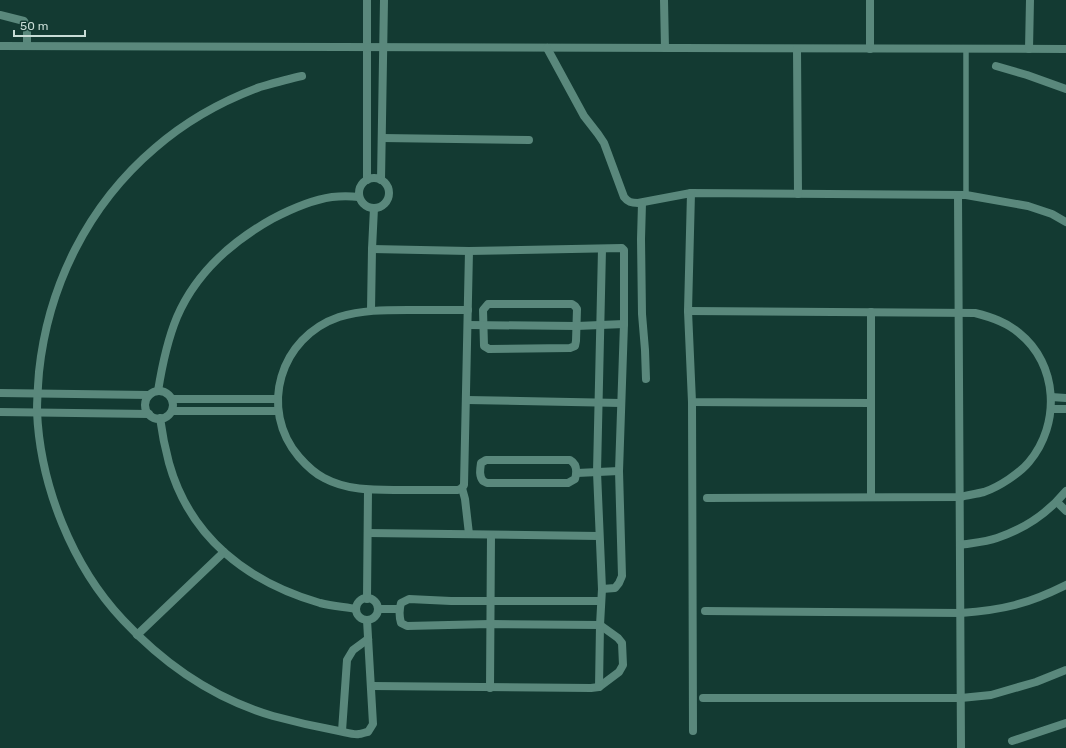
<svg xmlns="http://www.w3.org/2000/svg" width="1066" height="748" font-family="Rubik,sans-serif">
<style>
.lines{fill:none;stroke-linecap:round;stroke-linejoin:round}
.service{stroke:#5a887c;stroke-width:5.5}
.minor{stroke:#5a887c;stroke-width:8}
</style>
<rect width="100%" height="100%" fill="#133a32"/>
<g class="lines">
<path class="service" d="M 966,49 L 966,195"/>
<g class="minor">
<path d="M 367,0 L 367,180"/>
<path d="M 664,0 L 665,48"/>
<path d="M 870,0 L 870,49"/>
<path d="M 0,15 L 24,21 L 27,26 L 27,46"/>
<path d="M 0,46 L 1066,49"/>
<path d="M 547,48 L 584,116 L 598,134 L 604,143 L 624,197 C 628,202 631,203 638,203 L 691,193 L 966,195 L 1028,206 L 1052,214 L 1066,222"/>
<path d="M 797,49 L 798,194"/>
<path d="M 1029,49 L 1030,0"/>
<path d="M 996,66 L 1027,75 L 1066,89"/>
<path d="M 302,76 C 288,79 274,83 260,87 C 222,101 185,122 155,148 C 88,205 48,286 39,372 C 38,385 37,398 37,411 C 40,485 72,566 123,620 C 164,664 215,699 273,716 C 295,722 317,727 339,731 C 345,732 353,735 359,734 C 362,734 365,732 368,732 L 373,724 L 367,620"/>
<path d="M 382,138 L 529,140"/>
<circle cx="374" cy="193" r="15"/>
<path d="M 381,180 L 384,0"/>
<path d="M 691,193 L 688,311 L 692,402 L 871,403"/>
<path d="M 958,195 L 961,748"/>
<path d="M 642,203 L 641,239 L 642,314 L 645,350 L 646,379"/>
<path d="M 372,249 L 469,251 L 622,248 L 624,250 L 624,324 L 619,471 L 622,576 L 619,583 L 615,588 L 602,589"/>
<path d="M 488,304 L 572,304 L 575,306 L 577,309 L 576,341 L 575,346 L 570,348 L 489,349 L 484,346 L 483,310 Z"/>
<path d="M 371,310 L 372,249 L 374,208"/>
<path d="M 688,311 L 975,313 C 991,317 1007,322 1019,333 C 1058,364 1061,424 1029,462 C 1020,473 999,487 984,492 C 976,494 968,495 960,497 L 707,498"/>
<path d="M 871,312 L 871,497"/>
<path d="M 468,325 L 577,326 L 624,324"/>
<path d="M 158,391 C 162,366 167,341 177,317 C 196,273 231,242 272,219 C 291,209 311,200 332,197 C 341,196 350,196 359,197"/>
<circle cx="159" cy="405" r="14"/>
<path d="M 0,393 L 149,395"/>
<path d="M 1051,397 L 1066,398"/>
<path d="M 172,399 L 278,399"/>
<path d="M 467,400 L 621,403"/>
<path d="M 692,402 L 693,731"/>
<path d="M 1052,409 L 1066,409"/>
<path d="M 172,411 L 278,411"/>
<path d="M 0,412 L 149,414"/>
<path d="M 160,418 C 162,433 165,448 169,463 C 190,538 248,582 320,603 C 332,606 345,607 356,609"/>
<path d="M 486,460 L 570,460 C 577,464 577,472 575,479 L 568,483 L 487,483 L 483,481 C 479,476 480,470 481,463 Z"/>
<path d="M 577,473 L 619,471"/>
<path d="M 462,488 L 458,490 C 439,490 420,490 401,490 C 375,490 348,491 324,478 C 314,473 306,465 299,457 C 258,409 280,337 339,317 C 362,310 384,310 408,310 C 428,310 448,310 468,310"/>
<path d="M 1057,502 L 1066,511"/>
<path d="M 368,533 L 599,536"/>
<path d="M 469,534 L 465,499 L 462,488 L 464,485 L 469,251"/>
<path d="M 960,545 C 972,543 986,542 997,538 C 1024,529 1048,513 1066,491"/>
<circle cx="367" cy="609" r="11"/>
<path d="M 367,599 L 368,490"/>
<path d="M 378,609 L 399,609"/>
<path d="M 705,611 L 961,613 C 1003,610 1028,604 1066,585"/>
<path d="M 137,635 L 224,552"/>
<path d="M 372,686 L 591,688 L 599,687 L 619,672 L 623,665 L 622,643 L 618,638 L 600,625 L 490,624 L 407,626 L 401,623 C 399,616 399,610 401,603 L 409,599 L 451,601 L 601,601"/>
<path d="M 599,687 L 600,625 L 602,589 L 597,472 L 602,249"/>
<path d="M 490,688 L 491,535"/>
<path d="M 703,698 L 961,698 L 991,695 L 1036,682 L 1066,670"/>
<path d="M 342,731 L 347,660 L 353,650 L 368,639"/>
<path d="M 1012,741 L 1066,723"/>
</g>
</g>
<path d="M14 30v6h71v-6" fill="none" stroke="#c8dcd6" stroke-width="2"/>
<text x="20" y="30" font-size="12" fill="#c8dcd6" stroke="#133a32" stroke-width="3" paint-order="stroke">50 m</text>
</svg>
